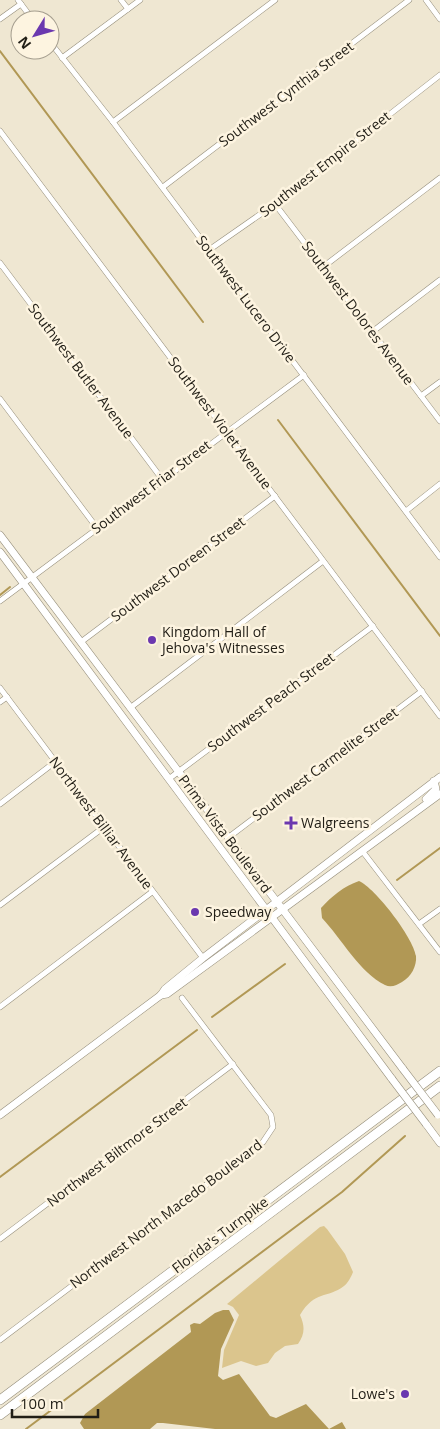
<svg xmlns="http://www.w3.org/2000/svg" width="440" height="1429" font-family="'Open Sans',sans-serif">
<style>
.green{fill:#dbc58d}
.water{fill:#b19855}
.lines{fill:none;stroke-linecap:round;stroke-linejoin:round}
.stream{stroke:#b19855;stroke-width:2}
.minor-casing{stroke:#968f7c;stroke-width:6}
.secondary-casing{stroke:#968f7c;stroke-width:8}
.motorway-casing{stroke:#968f7c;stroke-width:10}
.minor{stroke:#fff;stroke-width:5}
.secondary{stroke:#fff;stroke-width:7}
.motorway{stroke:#fff;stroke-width:9}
.secondary-bridge-casing{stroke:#968f7c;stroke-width:8;stroke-linecap:butt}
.secondary-bridge{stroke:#fff;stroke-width:7}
.poi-dot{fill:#6b38af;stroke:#fdf4e0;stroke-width:2}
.labels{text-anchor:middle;stroke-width:5;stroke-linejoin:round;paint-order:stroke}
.street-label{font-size:14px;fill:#211e16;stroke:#fdf4e0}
.poi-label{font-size:14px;fill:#211e16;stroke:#fdf4e0;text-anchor:start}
</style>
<rect width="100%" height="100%" fill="#efe7d2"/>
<path class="green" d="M 320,1227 L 324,1226 L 327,1229 L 345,1254 L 353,1272 C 351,1277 348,1283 344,1286 C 327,1299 315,1290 300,1315 C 305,1326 305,1334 298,1344 L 285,1346 L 275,1353 L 268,1363 L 256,1366 L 241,1361 L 222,1368 L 224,1350 L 239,1315 L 233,1307 L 227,1304 Z"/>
<g class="water">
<path d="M 359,881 C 375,888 413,937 416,956 C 417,966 411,977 402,982 C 397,985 391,988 385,985 C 360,973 341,938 322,918 L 321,908 C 331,897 344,886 359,881 Z"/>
<path d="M 223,1310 L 229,1310 L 234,1320 L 221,1349 L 218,1376 L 223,1380 L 239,1374 L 270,1416 L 276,1418 L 306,1404 L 329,1429 L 342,1422 L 346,1429 L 215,1429 L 163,1423 L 157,1423 L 150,1429 L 84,1429 L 80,1423 L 85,1414 L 191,1332 L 190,1325 L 194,1323 L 200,1324 L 215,1313 Z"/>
</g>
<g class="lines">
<g class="stream">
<path d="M 0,51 L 203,322"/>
<path d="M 278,420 L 440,636"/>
<path d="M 0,595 L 10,587"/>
<path d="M 397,880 L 440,848"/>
<path d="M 212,1017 L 285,964"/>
<path d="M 0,1177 L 197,1030"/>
<path d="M 26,1429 L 342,1192 L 405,1136"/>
</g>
<g class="minor-casing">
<g id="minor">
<path d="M 18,0 L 33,20"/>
<path d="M 121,0 L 128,9"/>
<path d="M 426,0 L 440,19"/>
<path d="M 0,19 L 21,4"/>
<path d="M 50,42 L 113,122 L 440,557"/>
<path d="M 62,58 L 140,0"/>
<path d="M 113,122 L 275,0"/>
<path d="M 0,131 L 440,716"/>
<path d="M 163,187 L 409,0"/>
<path d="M 275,204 L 440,421"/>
<path d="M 209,250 L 275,204 L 440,75"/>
<path d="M 0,263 L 162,479"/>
<path d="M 323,267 L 440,178"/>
<path d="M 372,332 L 440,280"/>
<path d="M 421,396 L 440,382"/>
<path d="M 0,399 L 97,528"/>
<path d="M 406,511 L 440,484"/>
<path d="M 0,601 L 304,375"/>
<path d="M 81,642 L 275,496"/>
<path d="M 0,688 L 203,958"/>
<path d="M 0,702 L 7,697"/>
<path d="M 130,708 L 323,561"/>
<path d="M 170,778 L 373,626"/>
<path d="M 0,804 L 55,762"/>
<path d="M 229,837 L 422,691"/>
<path d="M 363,852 L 440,952"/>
<path d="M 0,905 L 104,827"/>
<path d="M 419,924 L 440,909"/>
<path d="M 0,1007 L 152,892"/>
<path d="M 0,1239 L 233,1064"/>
<path d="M 0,1340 L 263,1142 L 273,1127 L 271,1115 L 182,998"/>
</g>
</g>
<g class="secondary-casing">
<g id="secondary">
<path d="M 0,535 L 403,1069"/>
<path d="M 0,552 L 392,1079"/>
<path d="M 426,799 L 436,789 L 434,781"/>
<path d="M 161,995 L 167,994 L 440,794"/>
<path d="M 0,1115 L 161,995 L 165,989 L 203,958 L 440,777"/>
<path d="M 426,1124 L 440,1143"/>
</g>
</g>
<g class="motorway-casing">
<g id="motorway">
<path d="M 0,1400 L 440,1071"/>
<path d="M 0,1415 L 440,1086"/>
</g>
</g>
<use href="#minor" class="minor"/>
<use href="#secondary" class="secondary"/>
<use href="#motorway" class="motorway"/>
<g class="secondary-bridge-casing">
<g id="secondary-bridge">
<path d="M 403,1069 L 438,1115"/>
<path d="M 392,1079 L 426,1124"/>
</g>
</g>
<use href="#secondary-bridge" class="secondary-bridge"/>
</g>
<g class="poi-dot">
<circle cx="152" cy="640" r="5"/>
<path d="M288.5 815.5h5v5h5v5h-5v5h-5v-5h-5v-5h5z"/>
<circle cx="195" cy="912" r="5"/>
<circle cx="405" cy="1394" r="5"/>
</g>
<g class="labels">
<g class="street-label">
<text transform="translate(286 94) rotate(-37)" y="5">Southwest Cynthia Street</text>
<text transform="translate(325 164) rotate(-38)" y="5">Southwest Empire Street</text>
<text transform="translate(246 299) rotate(53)" y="5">Southwest Lucero Drive</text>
<text transform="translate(358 313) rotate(53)" y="5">Southwest Dolores Avenue</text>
<text transform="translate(81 371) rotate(53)" y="5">Southwest Butler Avenue</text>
<text transform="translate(220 423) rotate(53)" y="5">Southwest Violet Avenue</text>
<text transform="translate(151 487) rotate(-37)" y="5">Southwest Friar Street</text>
<text transform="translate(178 569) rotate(-37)" y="5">Southwest Doreen Street</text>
<text transform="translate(271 702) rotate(-37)" y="5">Southwest Peach Street</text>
<text transform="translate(325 764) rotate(-37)" y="5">Southwest Carmelite Street</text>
<text transform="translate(101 823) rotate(53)" y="5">Northwest Billiar Avenue</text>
<text transform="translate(225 834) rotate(53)" y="5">Prima Vista Boulevard</text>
<text transform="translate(117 1152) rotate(-37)" y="5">Northwest Biltmore Street</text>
<text transform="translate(166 1214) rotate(-37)" y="5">Northwest North Macedo Boulevard</text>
<text transform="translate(220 1235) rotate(-37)" y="5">Florida's Turnpike</text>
</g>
<g class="poi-label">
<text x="162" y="637">Kingdom Hall of<tspan x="162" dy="16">Jehova's Witnesses</tspan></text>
<text x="301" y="828">Walgreens</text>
<text x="205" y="917">Speedway</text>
<text x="395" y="1399" text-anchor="end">Lowe's</text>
</g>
</g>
<g transform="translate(35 35) rotate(233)"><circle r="24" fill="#fdf4e0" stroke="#a59e8f"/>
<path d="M0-4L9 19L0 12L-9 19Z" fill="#6b38af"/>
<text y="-8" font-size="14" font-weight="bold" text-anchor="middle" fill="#211e16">N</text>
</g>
<path d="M12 1409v8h86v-8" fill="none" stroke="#211e16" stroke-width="2.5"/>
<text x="20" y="1409" font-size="15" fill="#211e16" stroke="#fdf4e0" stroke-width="4" paint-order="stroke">100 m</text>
</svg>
